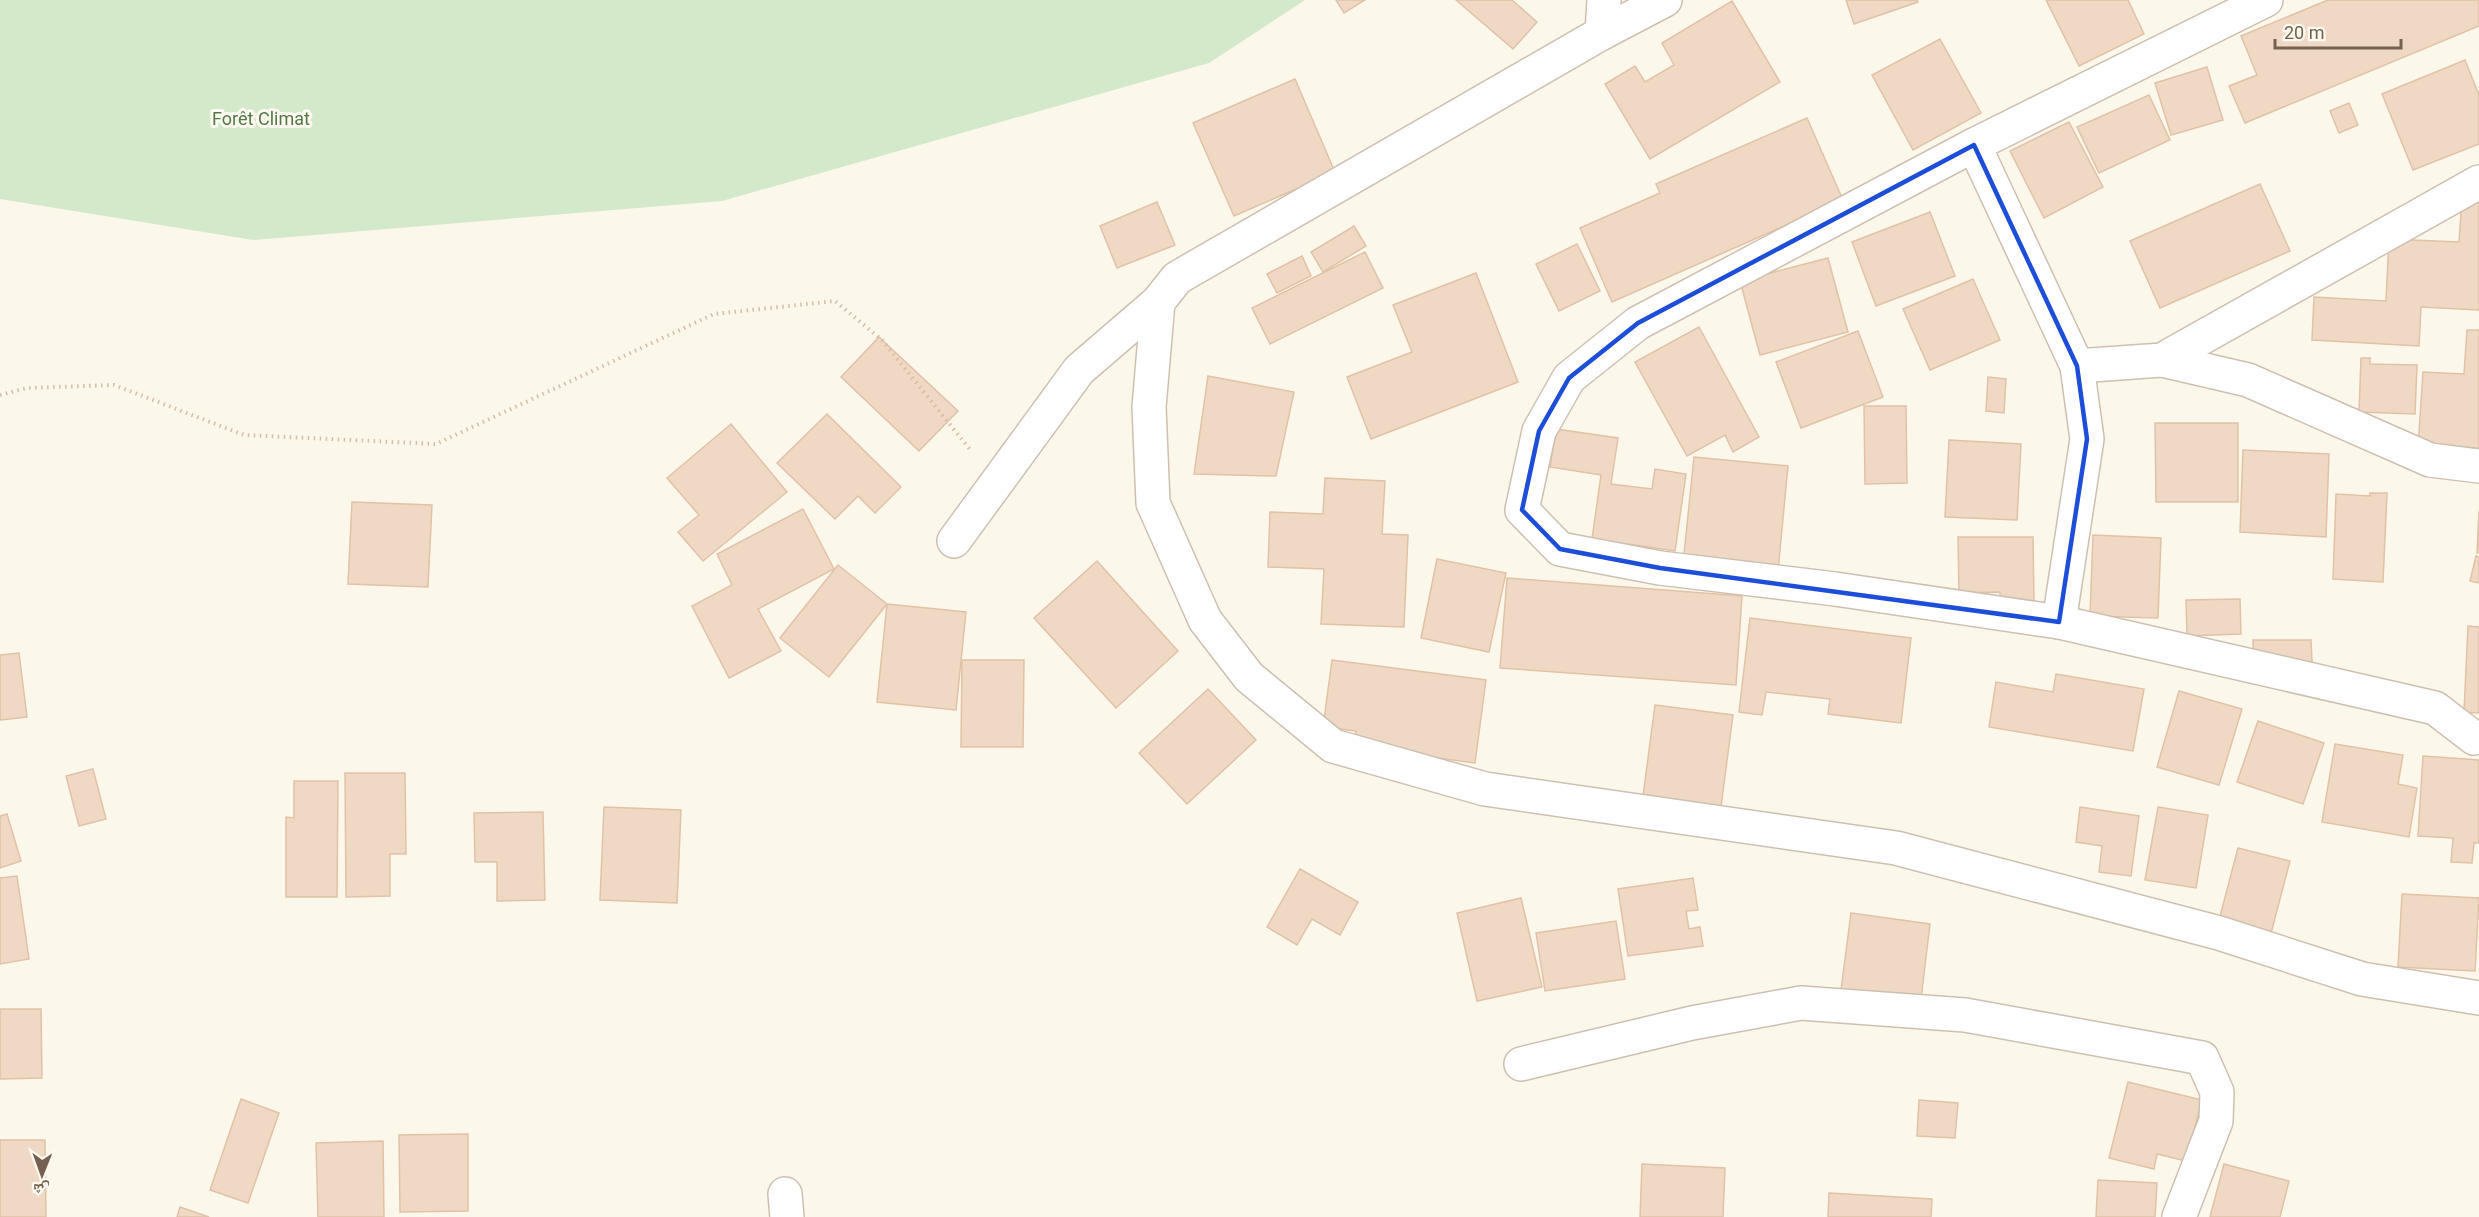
<svg xmlns="http://www.w3.org/2000/svg" width="2479" height="1217" font-family="Roboto,'Noto Naskh Arabic',sans-serif">
<style>
.green{fill:#d4e9ca}
.building{fill:#efd9c5;stroke:#e1c2a6;stroke-width:1.5}
.lines{fill:none;stroke-linecap:round;stroke-linejoin:round}
.street-casing{stroke:#cec0b1;stroke-width:36}
.path{stroke:#d5bda7;stroke-width:4;stroke-dasharray:1.5 4.5;stroke-linecap:butt}
.street{stroke:#fff;stroke-width:33}
.marked{fill:none;stroke:#1d4ed8;stroke-width:4.5;stroke-linejoin:round}
.labels{text-anchor:middle;stroke-width:6;stroke-linejoin:round;paint-order:stroke}
.park-label{font-size:18px;fill:#527a48;stroke:#fefaf2}
</style>
<rect width="100%" height="100%" fill="#fcf7eb"/>
<path class="green" d="M 0,0 L 1305,0 L 1209,63 L 722,201 L 253,240 L 0,199 Z"/>
<g class="building">
<path d="M 1336,0 L 1365,0 L 1344,13 Z"/>
<path d="M 1456,0 L 1512,0 L 1537,22 L 1513,49 Z"/>
<path d="M 1846,0 L 1917,0 L 1918,2 L 1854,24 Z"/>
<path d="M 2046,0 L 2128,0 L 2144,34 L 2079,66 Z"/>
<path d="M 2328,0 L 2479,0 L 2479,26 L 2245,123 L 2229,86 L 2257,75 L 2241,36 Z"/>
<path d="M 1732,1 L 1780,82 L 1650,159 L 1605,84 L 1635,66 L 1645,82 L 1674,65 L 1662,43 Z"/>
<path d="M 1940,39 L 1981,113 L 1913,150 L 1872,75 Z"/>
<path d="M 2465,60 L 2479,95 L 2479,144 L 2413,170 L 2382,94 Z"/>
<path d="M 2207,67 L 2223,120 L 2171,135 L 2155,83 Z"/>
<path d="M 1295,79 L 1335,172 L 1234,216 L 1193,123 Z"/>
<path d="M 2149,95 L 2170,140 L 2099,173 L 2077,127 Z"/>
<path d="M 2349,103 L 2358,125 L 2339,133 L 2330,111 Z"/>
<path d="M 1807,118 L 1843,200 L 1612,302 L 1580,228 L 1660,193 L 1656,184 Z"/>
<path d="M 2069,122 L 2103,187 L 2044,218 L 2010,151 Z"/>
<path d="M 2260,184 L 2290,251 L 2160,308 L 2130,241 Z"/>
<path d="M 2462,198 L 2479,199 L 2479,310 L 2421,307 L 2419,346 L 2312,340 L 2314,297 L 2386,301 L 2389,239 L 2459,242 Z"/>
<path d="M 1157,202 L 1175,245 L 1117,268 L 1100,226 Z"/>
<path d="M 1930,212 L 1955,276 L 1876,306 L 1852,242 Z"/>
<path d="M 1354,226 L 1366,246 L 1323,272 L 1311,252 Z"/>
<path d="M 1577,244 L 1600,291 L 1559,311 L 1536,264 Z"/>
<path d="M 1365,252 L 1383,288 L 1270,344 L 1252,308 Z"/>
<path d="M 1302,256 L 1311,276 L 1277,293 L 1267,274 Z"/>
<path d="M 1828,258 L 1848,332 L 1760,355 L 1740,281 Z"/>
<path d="M 1476,273 L 1518,382 L 1371,439 L 1347,377 L 1412,352 L 1393,305 Z"/>
<path d="M 1973,279 L 2000,340 L 1930,370 L 1903,309 Z"/>
<path d="M 1699,327 L 1759,437 L 1733,452 L 1725,435 L 1687,456 L 1635,362 Z"/>
<path d="M 2467,330 L 2479,330 L 2479,452 L 2418,448 L 2423,372 L 2464,374 Z"/>
<path d="M 1858,331 L 1883,397 L 1801,428 L 1776,362 Z"/>
<path d="M 879,337 L 958,411 L 919,451 L 841,377 Z"/>
<path d="M 2361,358 L 2370,358 L 2370,364 L 2417,365 L 2415,414 L 2359,412 Z"/>
<path d="M 1208,376 L 1294,392 L 1276,476 L 1194,474 Z"/>
<path d="M 1988,377 L 2006,379 L 2004,413 L 1986,411 Z"/>
<path d="M 1864,406 L 1906,406 L 1907,483 L 1865,484 Z"/>
<path d="M 827,414 L 901,487 L 875,513 L 858,496 L 835,519 L 777,463 Z"/>
<path d="M 2155,423 L 2238,423 L 2238,502 L 2156,502 Z"/>
<path d="M 731,424 L 787,492 L 703,561 L 678,532 L 699,515 L 667,478 Z"/>
<path d="M 1556,429 L 1618,438 L 1611,484 L 1652,489 L 1655,469 L 1686,474 L 1675,551 L 1592,539 L 1601,475 L 1550,467 Z"/>
<path d="M 1949,440 L 2021,444 L 2017,520 L 1945,517 Z"/>
<path d="M 2243,450 L 2329,454 L 2326,537 L 2240,532 Z"/>
<path d="M 1694,457 L 1788,466 L 1778,571 L 1718,565 L 1719,558 L 1684,554 Z"/>
<path d="M 1325,478 L 1385,481 L 1382,534 L 1408,535 L 1404,627 L 1321,624 L 1324,569 L 1268,567 L 1270,512 L 1323,514 Z"/>
<path d="M 2370,493 L 2387,493 L 2383,582 L 2333,579 L 2336,494 L 2370,496 Z"/>
<path d="M 352,502 L 432,505 L 428,587 L 348,584 Z"/>
<path d="M 803,509 L 834,569 L 758,609 L 781,651 L 729,678 L 692,606 L 732,585 L 717,554 Z"/>
<path d="M 2479,510 L 2479,553 L 2477,553 Z"/>
<path d="M 2093,535 L 2161,538 L 2158,618 L 2090,616 Z"/>
<path d="M 1958,537 L 2033,537 L 2034,603 L 2000,604 L 2000,592 L 1959,593 Z"/>
<path d="M 2476,556 L 2479,557 L 2479,583 L 2470,581 Z"/>
<path d="M 1437,559 L 1506,573 L 1489,652 L 1421,638 Z"/>
<path d="M 1097,561 L 1178,651 L 1116,708 L 1034,618 Z"/>
<path d="M 838,565 L 887,604 L 829,677 L 780,638 Z"/>
<path d="M 1507,578 L 1742,596 L 1736,685 L 1500,668 Z"/>
<path d="M 2240,599 L 2241,634 L 2187,636 L 2186,600 Z"/>
<path d="M 887,604 L 966,612 L 956,710 L 877,702 Z"/>
<path d="M 1750,618 L 1911,638 L 1901,723 L 1828,714 L 1830,699 L 1766,692 L 1762,715 L 1739,712 Z"/>
<path d="M 2468,626 L 2479,627 L 2479,713 L 2464,712 Z"/>
<path d="M 2253,640 L 2311,640 L 2312,662 L 2253,663 Z"/>
<path d="M 19,653 L 27,717 L 0,720 L 0,655 Z"/>
<path d="M 962,660 L 1024,660 L 1023,747 L 961,747 Z"/>
<path d="M 1332,660 L 1486,680 L 1475,763 L 1354,747 L 1356,731 L 1323,727 Z"/>
<path d="M 2056,674 L 2144,689 L 2133,751 L 1989,727 L 1996,682 L 2053,692 Z"/>
<path d="M 1208,689 L 1256,740 L 1187,804 L 1139,753 Z"/>
<path d="M 2179,691 L 2242,709 L 2219,785 L 2157,767 Z"/>
<path d="M 1655,705 L 1733,715 L 1721,807 L 1643,796 Z"/>
<path d="M 2258,721 L 2324,743 L 2303,804 L 2237,782 Z"/>
<path d="M 2335,744 L 2403,755 L 2398,784 L 2417,788 L 2409,837 L 2322,822 Z"/>
<path d="M 2423,756 L 2479,760 L 2479,843 L 2474,843 L 2472,863 L 2451,862 L 2453,838 L 2418,836 Z"/>
<path d="M 93,769 L 106,819 L 79,826 L 66,776 Z"/>
<path d="M 345,773 L 405,773 L 406,854 L 390,854 L 390,896 L 346,897 Z"/>
<path d="M 294,781 L 338,781 L 337,897 L 286,897 L 286,817 L 294,818 Z"/>
<path d="M 604,807 L 681,810 L 677,903 L 600,900 Z"/>
<path d="M 2080,807 L 2139,816 L 2131,876 L 2099,872 L 2102,846 L 2076,842 Z"/>
<path d="M 2158,807 L 2208,815 L 2196,888 L 2145,880 Z"/>
<path d="M 543,812 L 545,900 L 497,901 L 497,862 L 475,862 L 474,813 Z"/>
<path d="M 7,814 L 21,861 L 0,868 L 0,816 Z"/>
<path d="M 2238,848 L 2290,861 L 2270,937 L 2218,924 Z"/>
<path d="M 1300,869 L 1358,902 L 1340,935 L 1312,919 L 1297,945 L 1267,927 Z"/>
<path d="M 17,876 L 29,959 L 0,964 L 0,878 Z"/>
<path d="M 1693,878 L 1698,910 L 1686,911 L 1689,929 L 1700,927 L 1703,946 L 1628,956 L 1618,889 Z"/>
<path d="M 2402,894 L 2479,898 L 2475,971 L 2398,967 Z"/>
<path d="M 1521,898 L 1542,987 L 1477,1001 L 1457,913 Z"/>
<path d="M 1851,913 L 1930,924 L 1921,999 L 1841,990 Z"/>
<path d="M 1616,921 L 1625,979 L 1545,991 L 1536,933 Z"/>
<path d="M 0,1009 L 41,1009 L 42,1078 L 0,1079 Z"/>
<path d="M 2128,1082 L 2202,1100 L 2186,1161 L 2157,1154 L 2154,1169 L 2109,1158 Z"/>
<path d="M 241,1099 L 279,1113 L 248,1203 L 210,1190 Z"/>
<path d="M 1919,1100 L 1958,1103 L 1955,1138 L 1917,1136 Z"/>
<path d="M 468,1134 L 468,1211 L 400,1212 L 399,1135 Z"/>
<path d="M 0,1140 L 45,1140 L 46,1217 L 0,1217 Z"/>
<path d="M 383,1141 L 384,1217 L 318,1217 L 316,1143 Z"/>
<path d="M 1642,1164 L 1725,1168 L 1723,1217 L 1640,1217 Z"/>
<path d="M 2224,1164 L 2289,1181 L 2280,1217 L 2210,1217 Z"/>
<path d="M 2098,1180 L 2157,1183 L 2155,1217 L 2096,1217 Z"/>
<path d="M 1829,1193 L 1932,1199 L 1931,1217 L 1828,1217 Z"/>
<path d="M 180,1207 L 209,1217 L 177,1217 Z"/>
</g>
<g class="lines">
<g class="street-casing">
<g id="street">
<path d="M 1665,0 L 1602,33 L 1177,278 L 1158,302 L 1149,407 L 1153,503 L 1205,620 L 1249,677 L 1333,746 L 1485,789 L 1896,848 L 2219,933 L 2362,979 L 2479,998"/>
<path d="M 2266,0 L 1974,145 L 1638,323 L 1569,378 L 1539,431 L 1522,510 L 1560,549 L 1660,568 L 1835,589 L 2059,622 L 2435,708 L 2474,738"/>
<path d="M 1602,33 L 1604,0"/>
<path d="M 1974,145 L 2077,366 L 2162,360 L 2479,182"/>
<path d="M 2162,360 L 2248,380 L 2430,460 L 2479,466"/>
<path d="M 954,541 L 1079,370 L 1158,302"/>
<path d="M 2059,622 L 2087,439 L 2077,366"/>
<path d="M 1521,1064 L 1692,1023 L 1801,1003 L 1965,1015 L 2202,1058 L 2217,1092 L 2216,1121 L 2179,1217"/>
<path d="M 785,1194 L 787,1217"/>
</g>
</g>
<path class="path" d="M 0,395 L 27,388 L 114,385 L 244,435 L 436,444 L 714,314 L 835,301 L 882,340 L 972,452"/>
<use href="#street" class="street"/>
</g>
<path class="marked" d="M 1974,145 L 2077,366 L 2087,439 L 2059,622 L 1660,568 L 1560,549 L 1522,510 L 1539,431 L 1569,378 L 1638,323 Z"/>
<g class="labels">
<g class="park-label">
<text x="261" y="125">Forêt Climat</text>
</g>
</g>
<g transform="translate(42 1175) rotate(181)" stroke="#fefaf2" stroke-width="4.5" paint-order="stroke">
<path d="M0-4.5L10 22L0 15L-10 22Z" fill="#76604f"/>
<text y="-9" font-size="16" font-weight="bold" text-anchor="middle" fill="#76604f">ش</text>
</g>
<path d="M2275 39v9h126v-9" fill="none" stroke="#76604f" stroke-width="3"/>
<text x="2284" y="39" font-size="18" fill="#76604f" stroke="#fefaf2" stroke-width="4.5" paint-order="stroke">20 m</text>
</svg>
